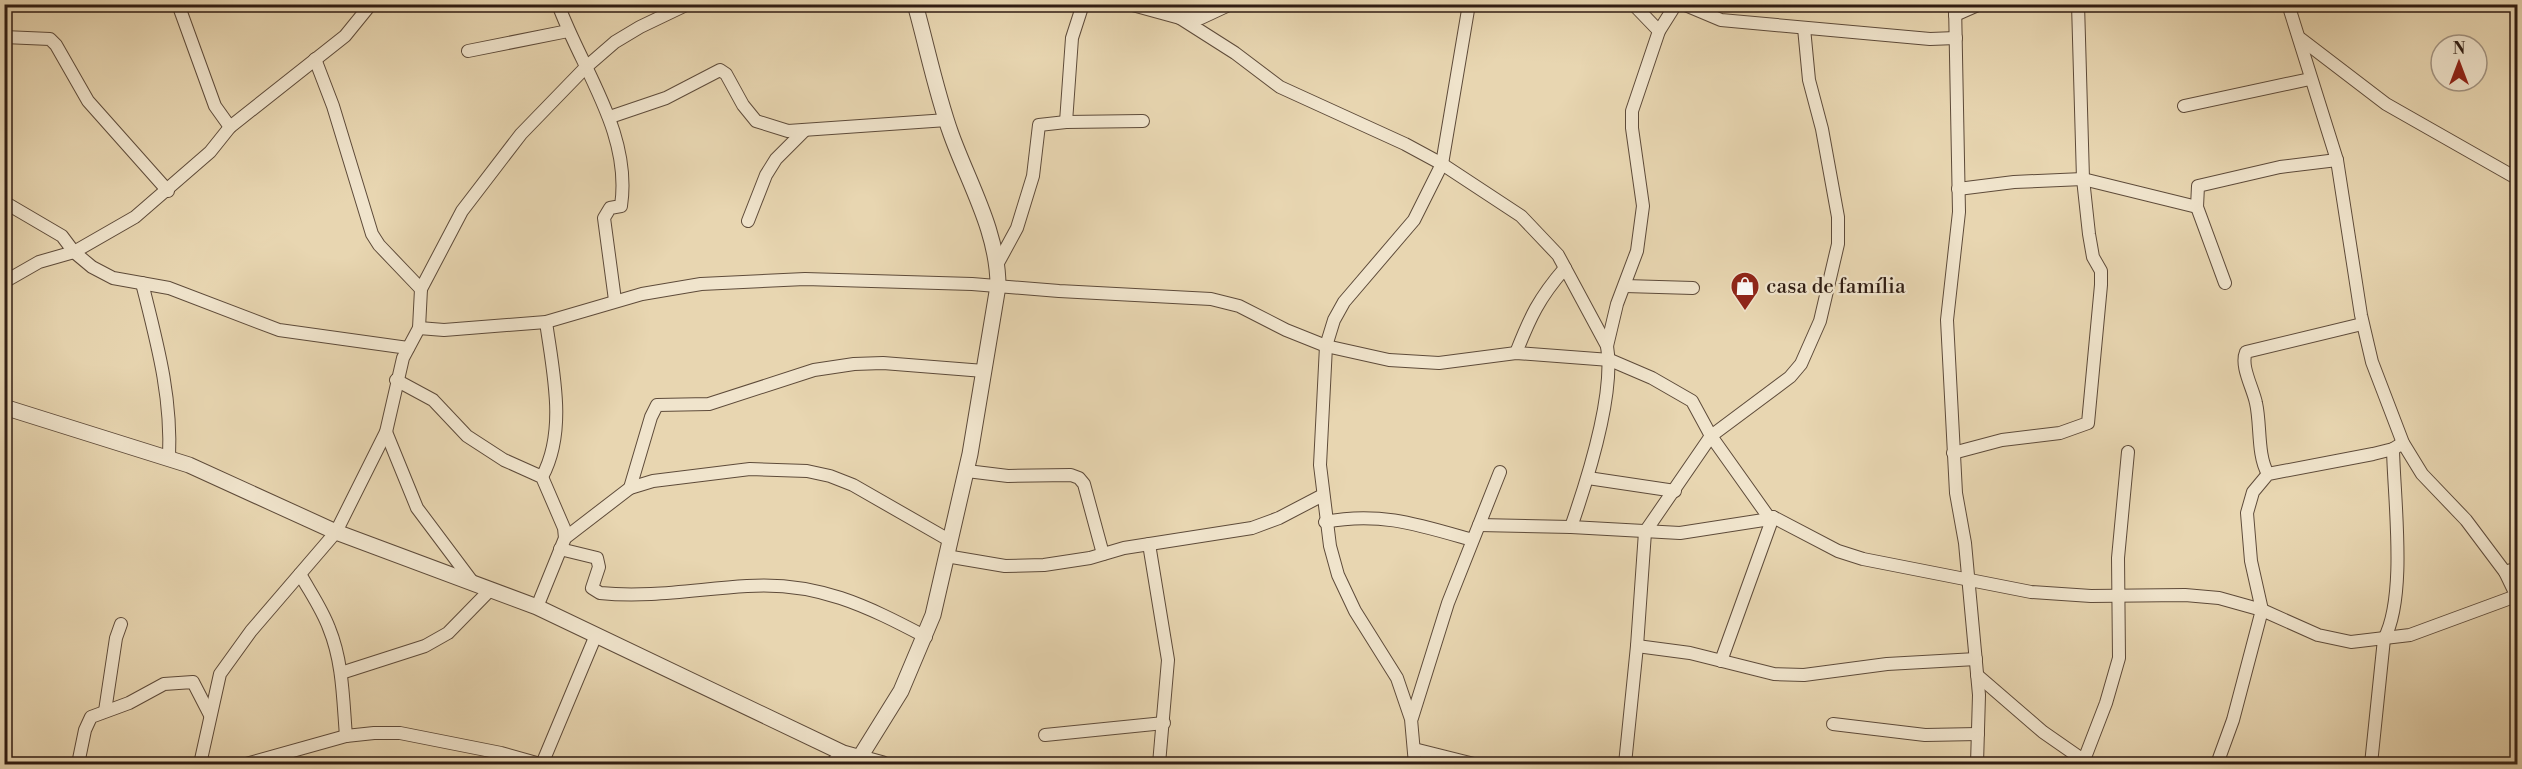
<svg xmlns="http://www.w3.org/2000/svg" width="2522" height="769" font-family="'Libre Bodoni',serif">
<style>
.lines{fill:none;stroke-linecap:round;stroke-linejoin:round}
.minor-casing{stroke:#5e4b3a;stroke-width:14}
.tertiary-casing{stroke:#5e4b3a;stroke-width:17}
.minor{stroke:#f0e4cc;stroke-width:12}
.tertiary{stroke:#f0e4cc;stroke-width:15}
.labels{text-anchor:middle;stroke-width:4.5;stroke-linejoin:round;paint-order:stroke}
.poi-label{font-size:21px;fill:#301d13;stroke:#f0e4cc;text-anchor:start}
</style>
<rect width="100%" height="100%" fill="#e8d6b1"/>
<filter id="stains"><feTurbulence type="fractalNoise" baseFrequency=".00333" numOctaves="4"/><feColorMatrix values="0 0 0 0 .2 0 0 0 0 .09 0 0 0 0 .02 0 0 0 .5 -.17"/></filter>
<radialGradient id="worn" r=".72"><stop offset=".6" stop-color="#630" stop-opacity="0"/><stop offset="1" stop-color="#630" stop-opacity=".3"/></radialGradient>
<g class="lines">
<g class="minor-casing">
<g id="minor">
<path d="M 178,4 L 215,106 L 230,127"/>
<path d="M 558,4 C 582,70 632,133 621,206 L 610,208 L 604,218 L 615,300"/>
<path d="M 1129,4 L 1180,18 L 1201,18 L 1231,4"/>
<path d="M 1633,4 L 1659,31"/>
<path d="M 1683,4 L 1721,20 L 1930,39 L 1956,38"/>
<path d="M 1955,4 L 1959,212 L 1947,320 L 1956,493 L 1965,543 L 1979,695 L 1977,764"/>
<path d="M 2288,4 L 2337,160 L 2361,315 L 2372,362 L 2403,443 L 2422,474 L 2466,520 L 2505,572 L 2518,599"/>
<path d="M 1955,15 L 1980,4"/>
<path d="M 1180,18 L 1235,53 L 1280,87 L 1405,144 L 1442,164 L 1521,216 L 1558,255 L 1607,346 C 1615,393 1587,481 1571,527"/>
<path d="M 4,37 L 50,39 L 56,45 L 88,101 L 168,191"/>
<path d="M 2301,39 L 2386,104 L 2518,179"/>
<path d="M 468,51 L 568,31"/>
<path d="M 315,59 L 333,106 L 372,234 L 379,245 L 421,289"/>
<path d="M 2184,106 L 2310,79"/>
<path d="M 610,117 L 666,98 L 720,70 L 726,74 L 743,105 L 756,121 L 788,131 L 947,120"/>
<path d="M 1066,122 L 1072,38 L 1083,4"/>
<path d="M 1958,189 L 2014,182 L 2083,179 L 2197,207"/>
<path d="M 4,202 L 62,236 L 74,252 L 92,267 L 113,278 L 169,288 L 279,330 L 408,348"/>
<path d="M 748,221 L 766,175 L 776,159 L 805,130"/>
<path d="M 998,263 L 1017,228 L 1033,176 L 1039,125 L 1066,122 L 1143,121"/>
<path d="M 4,282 L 39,262 L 74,252 L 135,217 L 210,152 L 230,127 L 345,36 L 371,4"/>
<path d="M 142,283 C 157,343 172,396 169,459"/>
<path d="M 2225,283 L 2197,207 L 2198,186 L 2280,167 L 2337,160"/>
<path d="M 1625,286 L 1693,288"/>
<path d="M 419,328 L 444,330 L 546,322 L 642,294 L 701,284 L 805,279 L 972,284 L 1059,291 L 1211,299 L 1239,306 L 1286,330 L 1326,346 L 1389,360 L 1439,363 L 1516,353 L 1610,360 L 1652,378 L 1692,401 L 1711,436 L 1770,519 L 1773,517 L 1838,551 L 1863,559 L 2031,592 L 2091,596 L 2185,595 L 2219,598 L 2262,610 L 2318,635 L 2351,642 L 2410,635 L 2516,596"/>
<path d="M 1607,346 L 1617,304 L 1637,251 L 1643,206 L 1632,128 L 1632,111 L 1659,31 L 1676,4"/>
<path d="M 1516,353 C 1530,317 1539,298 1565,268"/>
<path d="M 396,380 L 433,400 L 467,436 L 504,460 L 542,477 L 564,528 L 565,538 L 537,607"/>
<path d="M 386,432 L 417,508 L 471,580"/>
<path d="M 1953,453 L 2002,440 L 2060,433 L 2088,423 L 2101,285 L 2101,271 L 2093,257 L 2089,234 L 2083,179 L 2078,4"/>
<path d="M 967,471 L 1008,476 L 1071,475 L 1079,478 L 1084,484 L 1103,554"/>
<path d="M 2268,474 C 2257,455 2261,425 2256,403 C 2253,388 2240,366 2246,352 L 2362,324"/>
<path d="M 542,477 C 567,431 553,372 546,322"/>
<path d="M 1588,478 L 1675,491"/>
<path d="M 630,488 L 651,417 L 657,405 L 709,404 L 814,370 L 854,364 L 883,363 L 984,371"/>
<path d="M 1325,522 C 1379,511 1420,525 1472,540"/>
<path d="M 1479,525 L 1571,527 L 1680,533 L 1770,519"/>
<path d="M 565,538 L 630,488 L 653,481 L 750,469 L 807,471 L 830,476 L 853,485 L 949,540"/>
<path d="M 1149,544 L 1168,660 L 1159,764"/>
<path d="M 560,549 L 597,558 L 599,567 L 592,588 L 600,593 C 650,598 697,589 747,586 C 817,581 867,606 926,637"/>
<path d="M 946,556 L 1005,566 L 1044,565 L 1090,558 L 1124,548 L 1252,528 L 1279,518 L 1323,495"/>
<path d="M 2505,572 L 2518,568"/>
<path d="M 300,574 C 310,592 322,609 329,628 C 343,662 343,700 346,736"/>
<path d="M 1637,646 L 1690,653 L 1774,674 L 1804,675 L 1887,664 L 1976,659"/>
<path d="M 1721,661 L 1773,517"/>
<path d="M 341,673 L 425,646 L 448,633 L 491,589"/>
<path d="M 1977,675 L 2043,732 L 2089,764"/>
<path d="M 105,711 L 116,638 L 121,624"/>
<path d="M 1412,718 L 1448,603 L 1500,472"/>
<path d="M 1833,724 L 1925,735 L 1978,734"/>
<path d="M 1045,735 L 1164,723"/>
<path d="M 1414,749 L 1474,764"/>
<path d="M 2084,760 L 2106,703 L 2119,658 L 2118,558 L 2128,452"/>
<path d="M 78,764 L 85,730 L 91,717 L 129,703 L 164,684 L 193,682 L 210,715"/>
<path d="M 200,764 L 220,674 L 251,631 L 336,532 L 386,432 L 403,358 L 419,328 L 421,289 L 462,211 L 521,134 L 585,68 L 615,42 L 640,27 L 688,4"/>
<path d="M 246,764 L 346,736 L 374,733 L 400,733 L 501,753 L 540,764"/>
<path d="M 542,764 L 596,635"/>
<path d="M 831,764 L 843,753"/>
<path d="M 1415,764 L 1411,719 L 1397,678 L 1355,611 L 1338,575 L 1330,546 L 1320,465 L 1326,346 L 1334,320 L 1344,302 L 1414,220 L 1442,164 L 1469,4"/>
<path d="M 1625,764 L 1637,646 L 1645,532 L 1711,436 L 1790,377 L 1801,364 L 1820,321 L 1838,244 L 1838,217 L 1822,129 L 1809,80 L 1804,28"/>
<path d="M 2217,764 L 2233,720 L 2262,610 L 2251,561 L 2247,513 L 2253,492 L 2268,474 L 2373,454 L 2393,449 L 2403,443"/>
<path d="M 2371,764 L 2384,639 C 2407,596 2394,500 2393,449"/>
</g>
</g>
<g class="tertiary-casing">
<g id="tertiary">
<path d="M 4,407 L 189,465 L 336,532 L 537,607 L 843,753 L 883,764"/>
<path d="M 860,757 L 901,691 L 933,615 L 970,454 L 998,286 C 998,232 969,184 951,134 C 936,92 927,47 915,4"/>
</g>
</g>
<use href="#minor" class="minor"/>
<use href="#tertiary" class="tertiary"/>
</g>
<defs>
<g id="shop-pin" transform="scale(1.5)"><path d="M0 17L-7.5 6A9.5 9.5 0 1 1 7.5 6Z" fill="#8f2418" stroke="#f0e4cc"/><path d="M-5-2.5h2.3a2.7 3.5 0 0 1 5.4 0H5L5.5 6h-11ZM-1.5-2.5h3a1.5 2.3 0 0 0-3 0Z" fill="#fff"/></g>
</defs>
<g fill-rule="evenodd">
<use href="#shop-pin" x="1745" y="286"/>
</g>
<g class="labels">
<g class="poi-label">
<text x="1766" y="293">casa de família</text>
</g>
</g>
<rect width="2522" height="769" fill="none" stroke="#e8d6b1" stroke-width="24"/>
<rect x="6" y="6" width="2510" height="757" fill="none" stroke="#301d13" stroke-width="3"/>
<rect x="12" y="12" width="2498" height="745" fill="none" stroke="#301d13" stroke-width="1.5"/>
<g transform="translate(2459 63)"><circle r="28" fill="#f0e4cc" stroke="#a39482" stroke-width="1.5"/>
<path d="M0-4.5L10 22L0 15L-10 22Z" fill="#8f2418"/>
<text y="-9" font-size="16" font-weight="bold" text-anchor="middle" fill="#301d13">N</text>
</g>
<rect width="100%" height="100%" filter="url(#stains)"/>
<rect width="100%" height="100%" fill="url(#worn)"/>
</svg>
